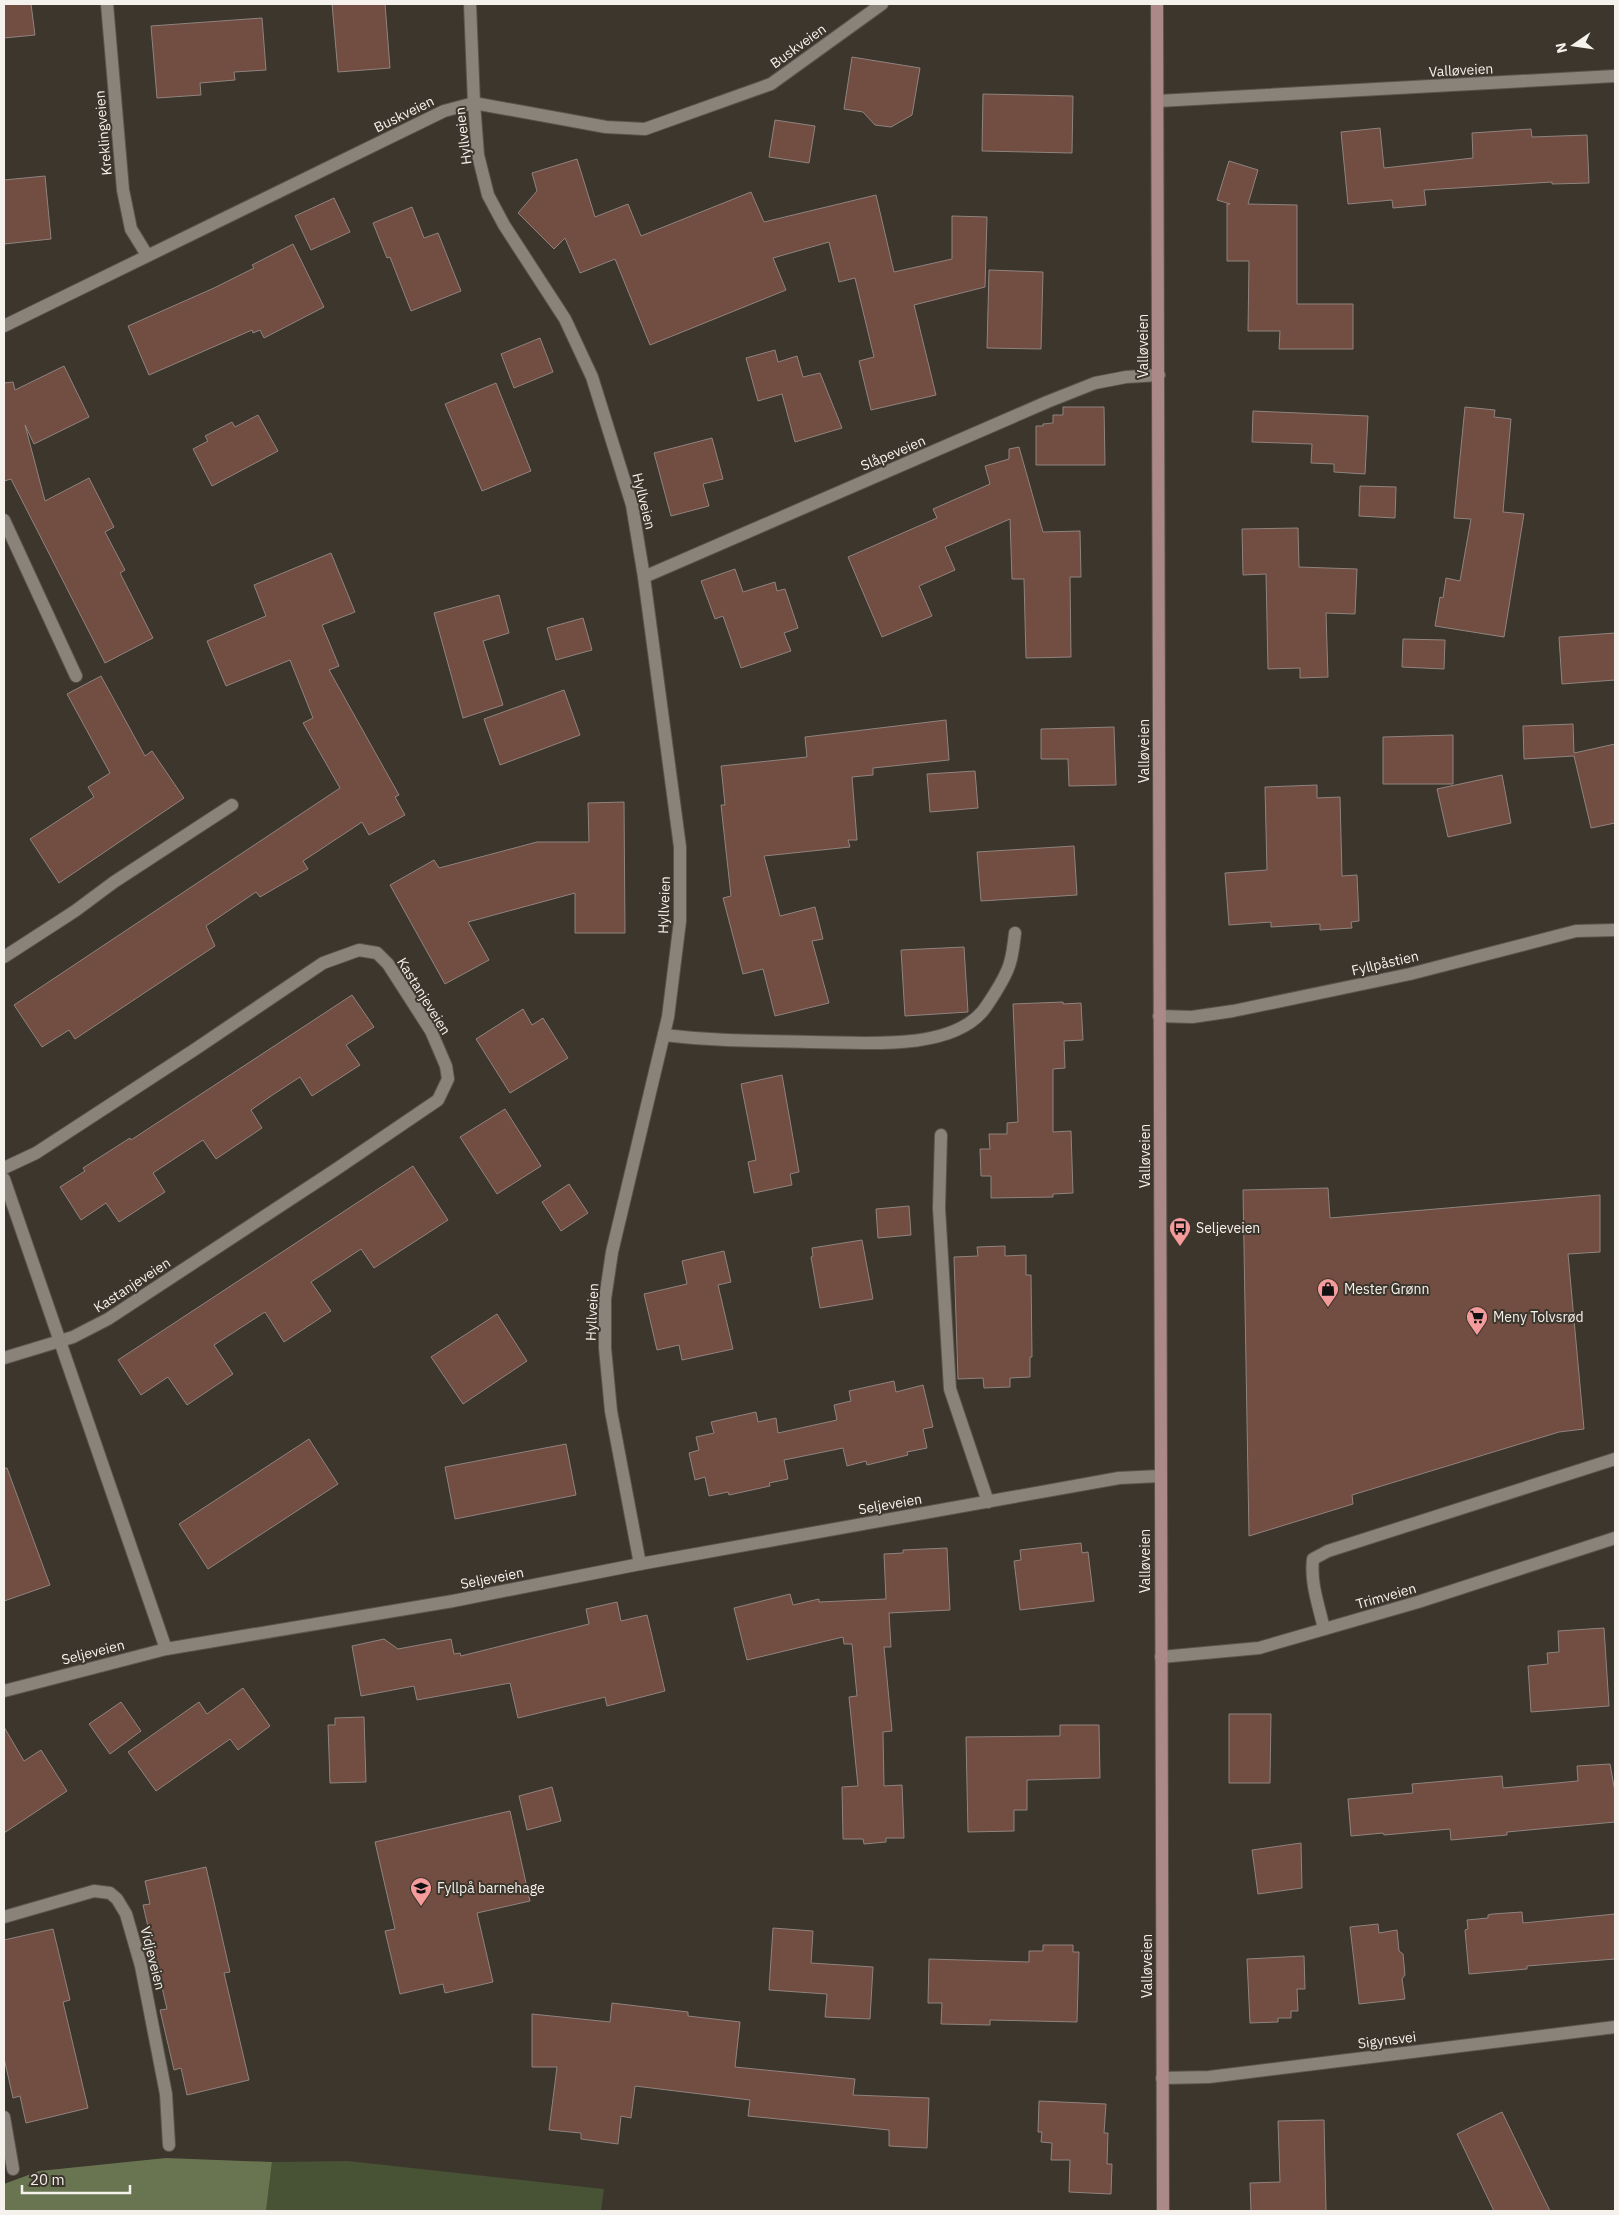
<svg xmlns="http://www.w3.org/2000/svg" width="1619" height="2215" font-family="'IBM Plex Sans',sans-serif">
<style>
.green{fill:#485235}
.forest{fill:#697551}
.building{fill:#724d41;stroke:#90837f}
.lines{fill:none;stroke-linecap:round;stroke-linejoin:round}
.lane-casing{stroke:#5a544d;stroke-width:14}
.street-casing{stroke:#5a544d;stroke-width:14}
.secondary-casing{stroke:#5a544d;stroke-width:14}
.lane{stroke:#8a8379;stroke-width:12}
.street{stroke:#8a8379;stroke-width:12}
.secondary{stroke:#ac8989;stroke-width:12}
.labels{text-anchor:middle;stroke-width:4;stroke-linejoin:round;paint-order:stroke}
.street-label{font-size:14px;fill:#f5f1ec;stroke:#3c362d}
.poi-label{font-size:14px;fill:#f5f1ec;stroke:#3c362d;text-anchor:start}
</style>
<rect width="100%" height="100%" fill="#3c362d"/>
<path class="green" d="M 348,2161 L 604,2189 L 601,2211 L 266,2211 L 272,2162 Z"/>
<path class="forest" d="M 166,2158 L 272,2162 L 266,2211 L 4,2211 L 4,2184 L 39,2171 Z"/>
<g class="building">
<path d="M 4,4 L 31,4 L 35,35 L 4,38 Z"/>
<path d="M 332,4 L 385,4 L 390,68 L 338,72 Z"/>
<path d="M 262,18 L 266,70 L 234,72 L 235,80 L 200,83 L 201,95 L 157,98 L 151,26 Z"/>
<path d="M 852,57 L 920,68 L 912,115 L 891,127 L 875,125 L 863,112 L 844,109 Z"/>
<path d="M 983,94 L 1073,96 L 1072,153 L 982,151 Z"/>
<path d="M 775,120 L 815,126 L 809,163 L 769,157 Z"/>
<path d="M 1380,128 L 1384,168 L 1473,158 L 1472,133 L 1531,129 L 1532,137 L 1587,135 L 1589,183 L 1552,184 L 1552,182 L 1424,190 L 1426,205 L 1393,208 L 1392,200 L 1348,204 L 1341,132 Z"/>
<path d="M 577,159 L 595,217 L 628,204 L 641,236 L 751,192 L 764,222 L 876,195 L 894,272 L 952,259 L 952,216 L 987,217 L 985,287 L 914,305 L 936,395 L 871,410 L 859,361 L 874,357 L 855,278 L 839,282 L 829,242 L 773,258 L 786,290 L 650,345 L 615,259 L 580,273 L 565,238 L 554,249 L 518,213 L 537,191 L 532,173 Z"/>
<path d="M 1229,161 L 1258,170 L 1248,204 L 1297,205 L 1297,304 L 1353,304 L 1353,349 L 1279,349 L 1280,331 L 1248,331 L 1249,261 L 1227,261 L 1227,204 L 1230,204 L 1217,200 Z"/>
<path d="M 45,176 L 51,239 L 4,244 L 4,180 Z"/>
<path d="M 334,198 L 350,232 L 311,250 L 295,216 Z"/>
<path d="M 412,207 L 424,238 L 438,233 L 461,291 L 411,311 L 390,257 L 387,258 L 373,223 Z"/>
<path d="M 293,244 L 324,307 L 264,338 L 260,330 L 253,333 L 252,330 L 149,375 L 128,326 L 214,288 L 254,268 L 252,265 Z"/>
<path d="M 989,270 L 1043,272 L 1041,349 L 987,348 Z"/>
<path d="M 540,338 L 553,372 L 514,388 L 501,354 Z"/>
<path d="M 775,350 L 778,362 L 797,356 L 803,377 L 820,373 L 842,428 L 795,442 L 782,394 L 758,401 L 746,358 Z"/>
<path d="M 64,366 L 89,417 L 34,444 L 25,425 L 45,501 L 89,478 L 114,527 L 105,532 L 125,570 L 120,573 L 153,638 L 105,663 L 11,479 L 4,481 L 4,383 L 13,382 L 15,390 Z"/>
<path d="M 496,383 L 531,471 L 482,491 L 445,404 Z"/>
<path d="M 1063,407 L 1104,407 L 1105,465 L 1036,465 L 1036,426 L 1043,426 L 1043,424 L 1053,423 L 1053,415 L 1063,415 Z"/>
<path d="M 1465,407 L 1495,410 L 1494,417 L 1511,419 L 1503,512 L 1524,514 L 1504,637 L 1435,626 L 1440,597 L 1443,598 L 1446,578 L 1460,581 L 1471,519 L 1454,518 Z"/>
<path d="M 1253,411 L 1368,416 L 1365,474 L 1334,472 L 1334,464 L 1311,463 L 1312,444 L 1252,442 Z"/>
<path d="M 258,415 L 278,451 L 212,486 L 193,449 L 208,441 L 205,436 L 232,422 L 235,427 Z"/>
<path d="M 712,438 L 723,479 L 703,484 L 709,506 L 671,516 L 654,453 Z"/>
<path d="M 1019,447 L 1043,532 L 1080,531 L 1081,577 L 1070,577 L 1071,657 L 1026,658 L 1024,579 L 1012,579 L 1010,519 L 945,547 L 955,570 L 919,586 L 932,616 L 882,637 L 848,557 L 937,518 L 933,509 L 990,484 L 985,466 L 1009,459 L 1009,449 Z"/>
<path d="M 1360,486 L 1396,487 L 1395,518 L 1359,516 Z"/>
<path d="M 1298,528 L 1299,567 L 1357,569 L 1355,614 L 1326,613 L 1328,677 L 1300,678 L 1300,668 L 1268,669 L 1266,574 L 1243,575 L 1242,529 Z"/>
<path d="M 331,553 L 355,612 L 322,625 L 339,666 L 329,670 L 399,795 L 395,797 L 405,815 L 369,835 L 362,822 L 303,861 L 308,869 L 260,897 L 256,892 L 206,926 L 215,946 L 75,1039 L 69,1030 L 42,1047 L 14,1005 L 340,788 L 303,723 L 313,718 L 290,660 L 226,686 L 207,641 L 266,616 L 254,585 Z"/>
<path d="M 735,569 L 743,592 L 775,582 L 777,591 L 785,589 L 798,628 L 784,633 L 791,651 L 741,668 L 723,616 L 715,619 L 701,581 Z"/>
<path d="M 499,595 L 509,633 L 483,641 L 503,705 L 463,718 L 434,613 Z"/>
<path d="M 583,618 L 592,650 L 556,660 L 547,628 Z"/>
<path d="M 1615,633 L 1615,680 L 1562,684 L 1559,637 Z"/>
<path d="M 1403,639 L 1445,640 L 1444,669 L 1402,667 Z"/>
<path d="M 101,676 L 145,756 L 152,751 L 184,798 L 59,883 L 30,839 L 94,797 L 88,787 L 110,773 L 67,694 Z"/>
<path d="M 564,690 L 580,735 L 500,765 L 484,719 Z"/>
<path d="M 946,720 L 949,760 L 873,768 L 873,775 L 852,777 L 857,840 L 848,840 L 850,847 L 764,856 L 780,916 L 815,907 L 823,939 L 812,941 L 829,1003 L 775,1016 L 763,969 L 743,974 L 723,898 L 731,896 L 721,805 L 725,805 L 721,766 L 807,757 L 805,737 Z"/>
<path d="M 1573,724 L 1574,753 L 1615,744 L 1615,823 L 1591,828 L 1574,756 L 1524,759 L 1523,726 Z"/>
<path d="M 1114,727 L 1116,785 L 1069,786 L 1068,759 L 1041,759 L 1041,729 Z"/>
<path d="M 1453,735 L 1453,784 L 1383,784 L 1383,737 Z"/>
<path d="M 975,771 L 978,808 L 930,812 L 927,774 Z"/>
<path d="M 1502,775 L 1511,823 L 1448,837 L 1437,789 Z"/>
<path d="M 1317,785 L 1317,798 L 1340,797 L 1342,876 L 1357,875 L 1359,921 L 1351,922 L 1352,928 L 1320,930 L 1320,924 L 1271,927 L 1271,922 L 1229,925 L 1225,873 L 1267,870 L 1265,787 Z"/>
<path d="M 624,802 L 625,933 L 575,933 L 575,893 L 468,922 L 489,960 L 445,984 L 390,885 L 434,860 L 439,868 L 537,842 L 589,842 L 588,803 Z"/>
<path d="M 1074,846 L 1077,895 L 981,901 L 977,852 Z"/>
<path d="M 964,947 L 968,1012 L 905,1016 L 901,950 Z"/>
<path d="M 352,995 L 374,1027 L 346,1045 L 360,1065 L 312,1096 L 300,1077 L 274,1094 L 251,1110 L 262,1128 L 216,1159 L 203,1140 L 177,1157 L 153,1173 L 165,1192 L 119,1222 L 106,1203 L 81,1220 L 60,1187 L 85,1171 L 83,1168 L 130,1138 L 131,1140 Z"/>
<path d="M 1063,1002 L 1063,1004 L 1081,1003 L 1083,1040 L 1064,1041 L 1065,1068 L 1053,1069 L 1053,1132 L 1071,1131 L 1073,1193 L 1053,1194 L 1053,1197 L 991,1198 L 991,1176 L 981,1176 L 980,1149 L 990,1149 L 989,1134 L 1007,1134 L 1007,1123 L 1018,1122 L 1013,1004 Z"/>
<path d="M 523,1009 L 532,1025 L 543,1018 L 568,1058 L 510,1093 L 476,1039 Z"/>
<path d="M 782,1075 L 799,1172 L 790,1174 L 792,1185 L 754,1193 L 748,1162 L 756,1160 L 741,1084 Z"/>
<path d="M 505,1109 L 541,1166 L 497,1194 L 460,1137 Z"/>
<path d="M 413,1166 L 448,1220 L 374,1268 L 361,1249 L 311,1282 L 331,1311 L 284,1342 L 265,1312 L 214,1345 L 233,1374 L 187,1405 L 168,1377 L 141,1395 L 118,1360 Z"/>
<path d="M 569,1184 L 588,1213 L 561,1231 L 542,1202 Z"/>
<path d="M 1328,1188 L 1330,1218 L 1600,1195 L 1600,1252 L 1568,1254 L 1584,1429 L 1559,1432 L 1352,1495 L 1353,1504 L 1249,1536 L 1243,1190 Z"/>
<path d="M 909,1206 L 911,1235 L 878,1238 L 876,1209 Z"/>
<path d="M 862,1240 L 873,1299 L 820,1308 L 811,1257 L 813,1256 L 812,1248 Z"/>
<path d="M 1005,1246 L 1005,1256 L 1026,1255 L 1026,1275 L 1031,1275 L 1032,1357 L 1030,1357 L 1030,1377 L 1010,1378 L 1010,1387 L 984,1388 L 983,1378 L 958,1379 L 954,1257 L 978,1256 L 977,1247 Z"/>
<path d="M 724,1251 L 731,1282 L 718,1285 L 733,1349 L 682,1360 L 679,1345 L 657,1350 L 644,1294 L 687,1284 L 682,1261 Z"/>
<path d="M 497,1314 L 527,1361 L 463,1404 L 431,1357 Z"/>
<path d="M 894,1381 L 896,1392 L 923,1385 L 933,1427 L 923,1429 L 927,1448 L 907,1452 L 908,1455 L 867,1465 L 866,1461 L 847,1466 L 843,1448 L 784,1460 L 788,1479 L 769,1483 L 770,1486 L 729,1495 L 728,1492 L 709,1496 L 705,1477 L 695,1480 L 689,1453 L 699,1450 L 696,1437 L 714,1433 L 711,1422 L 756,1412 L 758,1422 L 776,1418 L 778,1433 L 837,1420 L 834,1405 L 851,1401 L 849,1391 Z"/>
<path d="M 309,1439 L 338,1484 L 208,1569 L 179,1524 Z"/>
<path d="M 566,1444 L 576,1495 L 455,1519 L 445,1467 Z"/>
<path d="M 4,1468 L 7,1468 L 50,1585 L 4,1601 Z"/>
<path d="M 1081,1543 L 1082,1553 L 1088,1552 L 1094,1601 L 1020,1610 L 1014,1561 L 1021,1560 L 1020,1550 Z"/>
<path d="M 947,1548 L 950,1610 L 889,1613 L 891,1647 L 884,1647 L 892,1731 L 883,1732 L 884,1786 L 902,1785 L 904,1838 L 886,1838 L 886,1842 L 864,1844 L 863,1839 L 843,1839 L 842,1787 L 858,1786 L 849,1697 L 857,1696 L 852,1644 L 844,1644 L 843,1637 L 747,1660 L 734,1608 L 790,1594 L 793,1605 L 819,1599 L 819,1602 L 886,1599 L 884,1554 L 903,1553 L 903,1550 Z"/>
<path d="M 617,1602 L 621,1621 L 647,1615 L 665,1691 L 607,1706 L 605,1697 L 518,1718 L 510,1683 L 417,1700 L 414,1686 L 361,1696 L 352,1646 L 384,1639 L 398,1649 L 451,1639 L 454,1654 L 460,1653 L 461,1656 L 589,1624 L 586,1609 Z"/>
<path d="M 1604,1628 L 1609,1706 L 1531,1712 L 1528,1666 L 1548,1664 L 1547,1653 L 1559,1652 L 1558,1631 Z"/>
<path d="M 243,1688 L 270,1726 L 238,1750 L 230,1739 L 156,1791 L 128,1752 L 199,1702 L 207,1714 Z"/>
<path d="M 121,1702 L 141,1731 L 110,1754 L 89,1724 Z"/>
<path d="M 1229,1714 L 1271,1714 L 1270,1783 L 1229,1783 Z"/>
<path d="M 364,1717 L 366,1782 L 330,1783 L 328,1725 L 335,1725 L 335,1718 Z"/>
<path d="M 1060,1725 L 1099,1725 L 1100,1778 L 1027,1780 L 1027,1810 L 1014,1810 L 1014,1831 L 968,1832 L 966,1737 L 1060,1736 Z"/>
<path d="M 4,1727 L 24,1761 L 41,1750 L 67,1791 L 4,1833 Z"/>
<path d="M 1610,1764 L 1615,1792 L 1615,1822 L 1507,1832 L 1507,1835 L 1451,1840 L 1450,1829 L 1384,1835 L 1383,1833 L 1351,1836 L 1348,1799 L 1413,1793 L 1412,1784 L 1502,1776 L 1503,1788 L 1578,1781 L 1577,1766 Z"/>
<path d="M 552,1787 L 561,1821 L 527,1830 L 519,1796 Z"/>
<path d="M 510,1811 L 530,1901 L 477,1913 L 493,1982 L 445,1993 L 443,1984 L 400,1994 L 385,1931 L 395,1929 L 375,1842 Z"/>
<path d="M 1301,1843 L 1302,1888 L 1258,1894 L 1252,1850 Z"/>
<path d="M 206,1867 L 230,1972 L 224,1973 L 249,2080 L 187,2095 L 181,2068 L 174,2070 L 160,2010 L 167,2009 L 143,1905 L 150,1904 L 145,1881 Z"/>
<path d="M 1522,1912 L 1523,1923 L 1615,1914 L 1615,1959 L 1527,1966 L 1527,1969 L 1469,1974 L 1465,1930 L 1468,1929 L 1467,1920 L 1488,1918 L 1488,1915 L 1492,1914 Z"/>
<path d="M 1378,1924 L 1379,1933 L 1397,1930 L 1399,1951 L 1403,1954 L 1405,1975 L 1402,1979 L 1405,1999 L 1359,2004 L 1350,1927 Z"/>
<path d="M 773,1928 L 813,1931 L 811,1963 L 873,1967 L 870,2019 L 825,2017 L 827,1994 L 769,1990 Z"/>
<path d="M 53,1929 L 70,2000 L 63,2002 L 88,2108 L 26,2123 L 20,2096 L 13,2098 L 4,2058 L 4,1940 Z"/>
<path d="M 1043,1945 L 1073,1945 L 1073,1952 L 1079,1952 L 1077,2022 L 990,2020 L 990,2025 L 941,2024 L 942,2003 L 928,2003 L 929,1959 L 1029,1962 L 1029,1951 L 1043,1951 Z"/>
<path d="M 1304,1956 L 1305,1989 L 1297,1989 L 1298,2011 L 1291,2011 L 1291,2018 L 1278,2018 L 1278,2022 L 1250,2023 L 1247,1959 Z"/>
<path d="M 612,2003 L 688,2012 L 688,2016 L 740,2022 L 735,2067 L 855,2079 L 853,2095 L 929,2098 L 927,2148 L 889,2146 L 889,2130 L 748,2116 L 750,2100 L 635,2086 L 631,2118 L 621,2116 L 618,2144 L 581,2139 L 581,2133 L 549,2130 L 557,2067 L 532,2067 L 532,2014 L 610,2022 Z"/>
<path d="M 1039,2101 L 1106,2104 L 1104,2133 L 1108,2133 L 1107,2164 L 1112,2164 L 1111,2194 L 1069,2192 L 1070,2160 L 1051,2160 L 1052,2143 L 1041,2142 L 1042,2132 L 1038,2132 Z"/>
<path d="M 1502,2112 L 1550,2211 L 1494,2211 L 1457,2134 Z"/>
<path d="M 1324,2120 L 1326,2211 L 1251,2211 L 1250,2183 L 1280,2182 L 1278,2121 Z"/>
</g>
<g class="lines">
<g class="lane-casing">
<g id="lane">
<path d="M 4,520 L 76,676"/>
<path d="M 941,1135 L 939,1208 L 950,1389 L 988,1502"/>
<path d="M 1324,1629 C 1319,1606 1310,1583 1313,1559 L 1328,1551 L 1615,1459"/>
<path d="M 4,2117 L 13,2169"/>
</g>
</g>
<g class="street-casing">
<g id="street">
<path d="M 107,4 L 123,190 L 131,229 L 147,255"/>
<path d="M 470,4 L 474,103 L 478,155 L 488,195 L 504,225 L 565,319 L 592,377 L 632,505 L 644,577 L 680,847 L 680,921 L 668,1017 L 612,1252 L 605,1299 L 605,1348 L 611,1411 L 640,1564"/>
<path d="M 1158,101 L 1615,76"/>
<path d="M 4,326 L 444,111 L 474,103 L 606,127 L 645,129 L 771,84 L 882,4"/>
<path d="M 644,577 L 1047,402 L 1095,383 L 1126,377 L 1159,375"/>
<path d="M 4,957 L 75,911 L 114,882 L 232,805"/>
<path d="M 1159,1016 L 1192,1017 L 1233,1011 L 1410,974 L 1576,931 L 1615,930"/>
<path d="M 664,1035 C 713,1041 762,1041 811,1042 C 860,1042 947,1052 982,1012 C 987,1006 991,999 995,993 C 1010,969 1012,961 1015,933"/>
<path d="M 4,1168 L 36,1153 L 194,1050 L 323,963 L 359,950 L 377,953 L 388,964 L 431,1031 L 446,1066 L 448,1079 L 438,1100 L 335,1170 L 108,1319 L 73,1337 L 4,1358"/>
<path d="M 4,1179 L 166,1649"/>
<path d="M 1161,1657 L 1259,1648 L 1418,1602 L 1615,1538"/>
<path d="M 4,1691 L 166,1649 L 453,1601 L 640,1564 L 1119,1478 L 1160,1476"/>
<path d="M 4,1917 L 94,1891 L 110,1893 L 117,1899 L 126,1914 L 141,1966 L 166,2094 L 169,2145"/>
<path d="M 1162,2078 L 1209,2077 L 1615,2027"/>
</g>
</g>
<g class="secondary-casing">
<path id="secondary" d="M 1157,4 L 1163,2211"/>
</g>
<use href="#lane" class="lane"/>
<use href="#street" class="street"/>
<use href="#secondary" class="secondary"/>
</g>
<defs>
<g id="bus-pin" transform="scale(1.125)"><path d="M0 17L-7.5 6A9.5 9.5 0 1 1 7.5 6Z" fill="#f59b9c" stroke="#3c362d"/><path d="M-5-6H5V4H4V6H2V4H-2V6H-4V4H-5ZM-3.5-4V0h7V-4ZM-3.5 1.2v1.5H-2V1.2ZM2 1.2v1.5H3.5V1.2Z" fill="#111"/></g>
<g id="shop-pin" transform="scale(1.125)"><path d="M0 17L-7.5 6A9.5 9.5 0 1 1 7.5 6Z" fill="#f59b9c" stroke="#3c362d"/><path d="M-5-2.5h2.3a2.7 3.5 0 0 1 5.4 0H5L5.5 6h-11ZM-1.5-2.5h3a1.5 2.3 0 0 0-3 0Z" fill="#111"/></g>
<g id="supermarket-pin" transform="scale(1.125)"><path d="M0 17L-7.5 6A9.5 9.5 0 1 1 7.5 6Z" fill="#f59b9c" stroke="#3c362d"/><path d="M-6-5.5h2.5l.6 2H6L4.5 2H-2.5L-4.4-4H-6ZM-1.5 3.2a1.3 1.3 0 1 0 .1 0ZM3 3.2a1.3 1.3 0 1 0 .1 0Z" fill="#111"/></g>
<g id="school-pin" transform="scale(1.125)"><path d="M0 17L-7.5 6A9.5 9.5 0 1 1 7.5 6Z" fill="#f59b9c" stroke="#3c362d"/><path d="M0-5L7-2L0 1L-7-2ZM-4 1L0 2.5L4 1V4Q0 6-4 4Z" fill="#111"/></g>
</defs>
<g fill-rule="evenodd">
<use href="#bus-pin" x="1180" y="1228"/>
<use href="#shop-pin" x="1328" y="1289"/>
<use href="#supermarket-pin" x="1477" y="1317"/>
<use href="#school-pin" x="421" y="1888"/>
</g>
<g class="labels">
<g class="street-label">
<text transform="translate(798 46) rotate(-36)" y="5">Buskveien</text>
<text transform="translate(1461 70) rotate(-3)" y="5">Valløveien</text>
<text transform="translate(404 114) rotate(-26)" y="5">Buskveien</text>
<text transform="translate(103 133) rotate(-95)" y="5">Kreklingveien</text>
<text transform="translate(463 136) rotate(-97)" y="5">Hyllveien</text>
<text transform="translate(1143 346) rotate(-90)" y="5">Valløveien</text>
<text transform="translate(893 453) rotate(-23)" y="5">Slåpeveien</text>
<text transform="translate(644 501) rotate(76)" y="5">Hyllveien</text>
<text transform="translate(1144 751) rotate(-90)" y="5">Valløveien</text>
<text transform="translate(664 905) rotate(-88)" y="5">Hyllveien</text>
<text transform="translate(1385 963) rotate(-13)" y="5">Fyllpåstien</text>
<text transform="translate(424 996) rotate(58)" y="5">Kastanjeveien</text>
<text transform="translate(1145 1156) rotate(-90)" y="5">Valløveien</text>
<text transform="translate(132 1285) rotate(-33)" y="5">Kastanjeveien</text>
<text transform="translate(592 1312) rotate(-87)" y="5">Hyllveien</text>
<text transform="translate(890 1504) rotate(-10)" y="5">Seljeveien</text>
<text transform="translate(1145 1561) rotate(-90)" y="5">Valløveien</text>
<text transform="translate(492 1578) rotate(-11)" y="5">Seljeveien</text>
<text transform="translate(1386 1596) rotate(-16)" y="5">Trimveien</text>
<text transform="translate(93 1652) rotate(-14)" y="5">Seljeveien</text>
<text transform="translate(153 1958) rotate(76)" y="5">Vidjeveien</text>
<text transform="translate(1147 1966) rotate(-90)" y="5">Valløveien</text>
<text transform="translate(1387 2040) rotate(-7)" y="5">Sigynsvei</text>
</g>
<g class="poi-label">
<text x="1196" y="1233">Seljeveien</text>
<text x="1344" y="1294">Mester Grønn</text>
<text x="1493" y="1322">Meny Tolvsrød</text>
<text x="437" y="1893">Fyllpå barnehage</text>
</g>
</g>
<rect width="1619" height="2215" fill="none" stroke="#f5f1ec" stroke-width="10"/>
<g transform="translate(1574 45) rotate(257)" stroke="#3c362d" stroke-width="4" paint-order="stroke">
<path d="M0-4L9 19L0 12L-9 19Z" fill="#f5f1ec"/>
<text y="-8" font-size="14" font-weight="bold" text-anchor="middle" fill="#f5f1ec">N</text>
</g>
<path d="M22 2185v8h108v-8" fill="none" stroke="#f5f1ec" stroke-width="2.5"/>
<text x="30" y="2185" font-size="15" fill="#f5f1ec" stroke="#3c362d" stroke-width="4" paint-order="stroke">20 m</text>
</svg>
